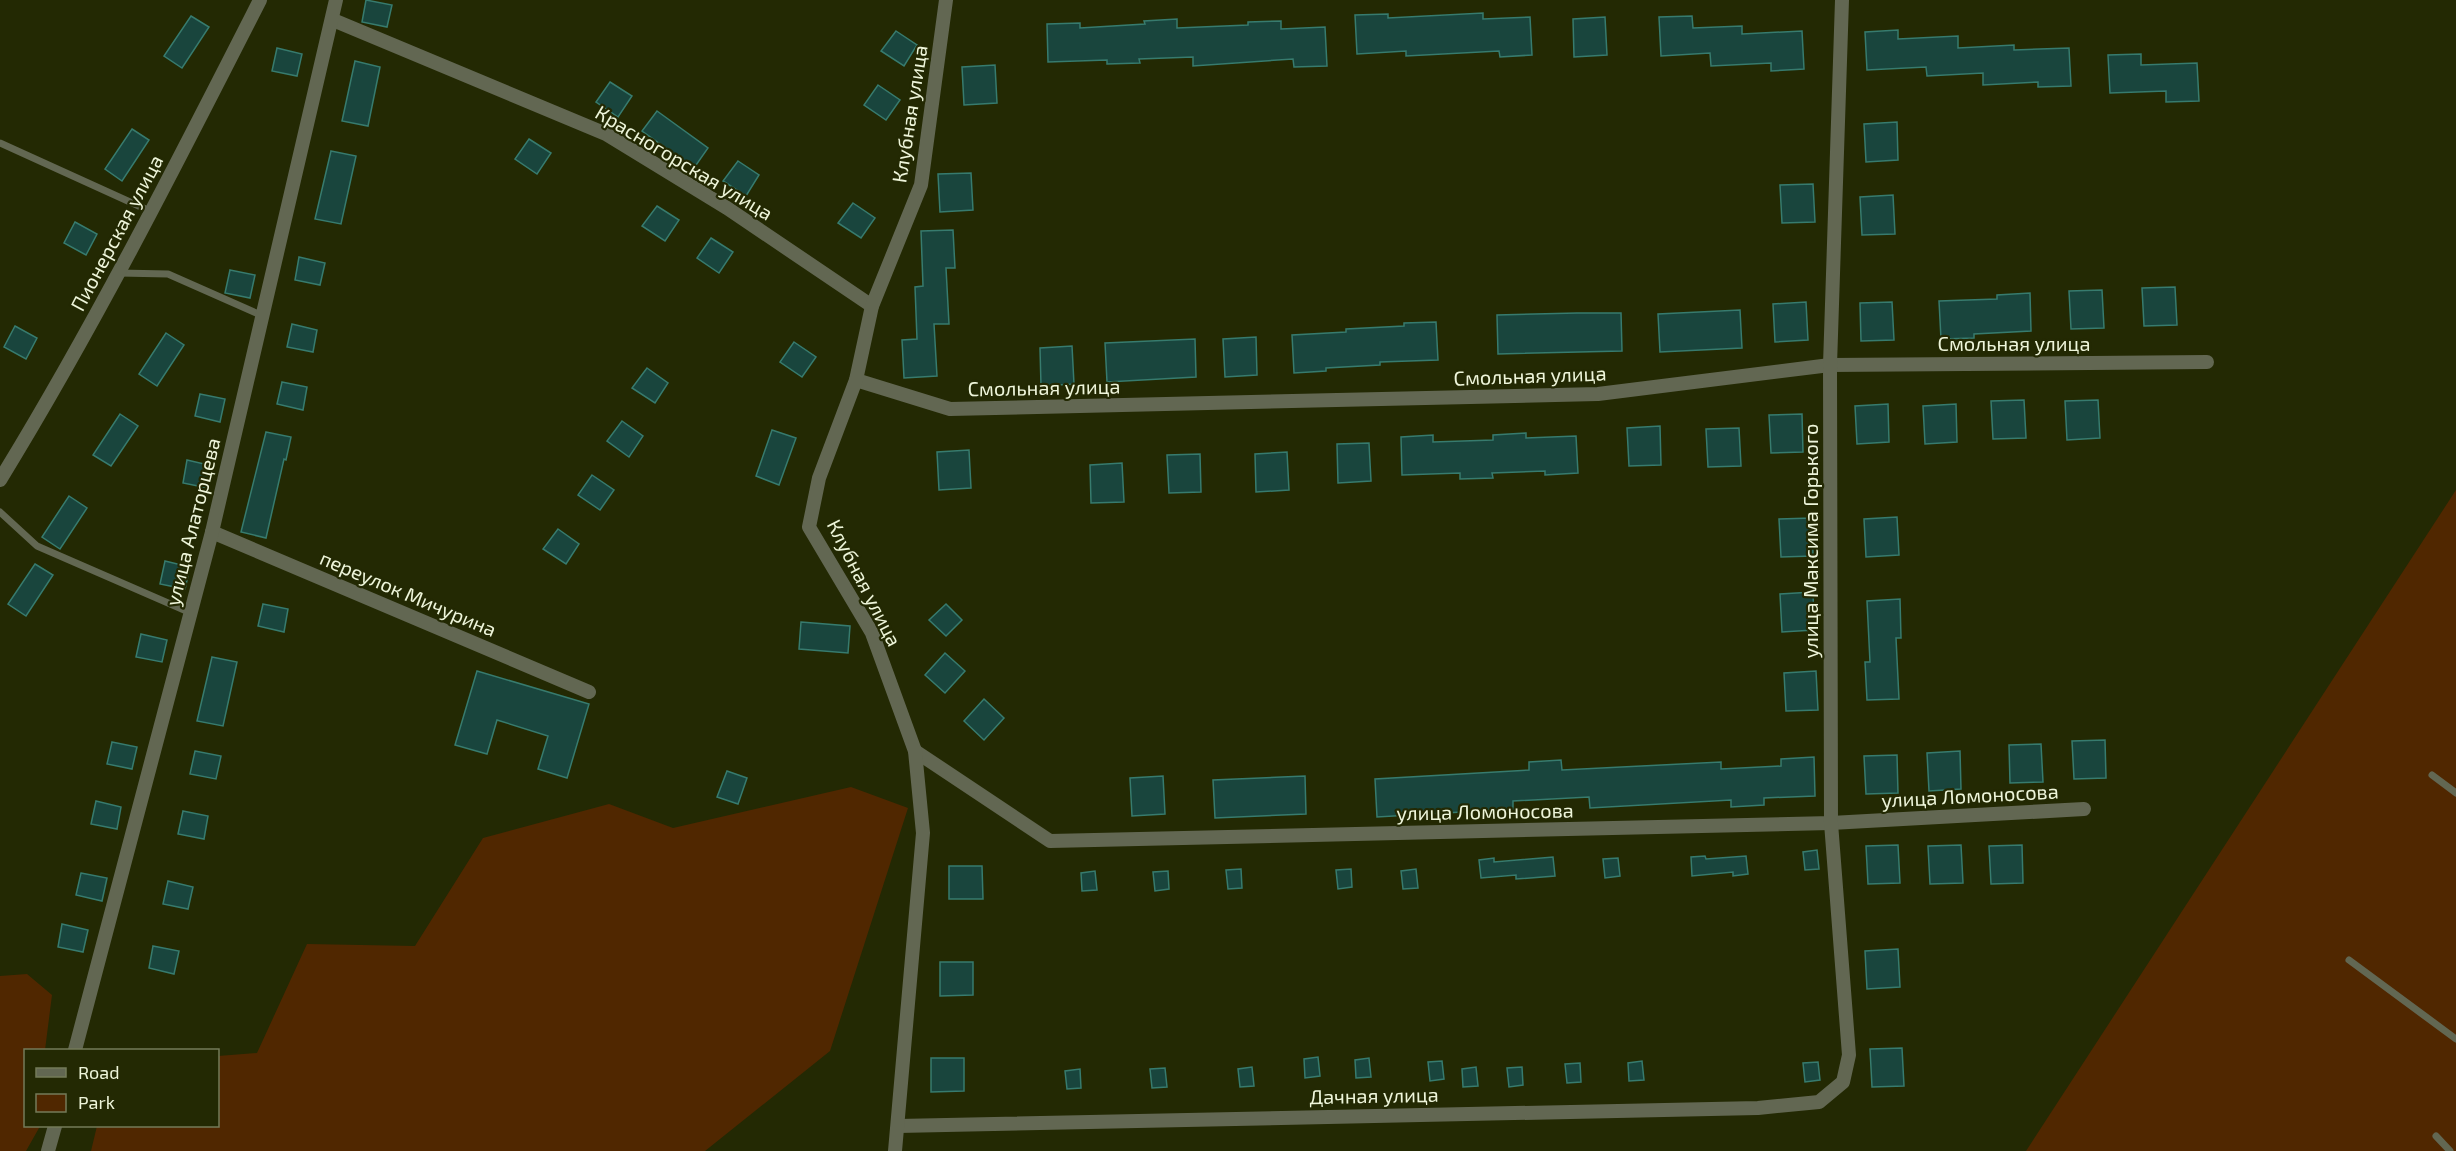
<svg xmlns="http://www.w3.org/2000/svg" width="2456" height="1151" font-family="'Exo 2',sans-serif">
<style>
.green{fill:#502700}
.building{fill:#19453d;stroke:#377b6e;stroke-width:1.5}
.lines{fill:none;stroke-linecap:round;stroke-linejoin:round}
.service{stroke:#626752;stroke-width:7}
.minor{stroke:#626752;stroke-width:14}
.labels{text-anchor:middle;stroke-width:4.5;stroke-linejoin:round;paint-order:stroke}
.street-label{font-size:20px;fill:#eef5da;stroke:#232903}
</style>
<rect width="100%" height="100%" fill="#232903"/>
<g class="green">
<path d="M 2456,490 L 2456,1151 L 2026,1151 Z"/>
<path d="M 851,787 L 908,808 L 830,1051 L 705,1151 L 91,1151 L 97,1126 L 218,1126 L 218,1056 L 257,1053 L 307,944 L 415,946 L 483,838 L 609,804 L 673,828 Z"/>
<path d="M 27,974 L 52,995 L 45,1050 L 26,1050 L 26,1126 L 40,1126 L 39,1128 L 26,1151 L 0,1151 L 0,976 Z"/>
</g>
<g class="building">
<path d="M 366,0 L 392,5 L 387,27 L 362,22 Z"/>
<path d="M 1483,13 L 1483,19 L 1530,17 L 1532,55 L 1500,57 L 1499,51 L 1406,56 L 1406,51 L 1357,54 L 1355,15 L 1388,14 L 1388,18 Z"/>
<path d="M 191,16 L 209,27 L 182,68 L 164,56 Z"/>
<path d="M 1692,16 L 1693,28 L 1742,26 L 1742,34 L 1802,31 L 1804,69 L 1771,71 L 1771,63 L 1711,66 L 1710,53 L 1661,56 L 1659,17 Z"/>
<path d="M 1605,17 L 1607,55 L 1574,57 L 1573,19 Z"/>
<path d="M 1177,19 L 1177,28 L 1248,25 L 1248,22 L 1281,21 L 1281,29 L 1325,27 L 1327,66 L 1294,67 L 1293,59 L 1193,66 L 1193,57 L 1139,59 L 1140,63 L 1107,64 L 1107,60 L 1048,62 L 1047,24 L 1080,23 L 1080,28 L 1145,24 L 1144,21 Z"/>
<path d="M 1898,30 L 1898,39 L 1958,36 L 1958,48 L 2014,45 L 2014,50 L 2069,48 L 2071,86 L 2038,87 L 2038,82 L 1983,85 L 1983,73 L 1927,76 L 1926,67 L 1867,70 L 1865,32 Z"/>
<path d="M 896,31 L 917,45 L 904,66 L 881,51 Z"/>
<path d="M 277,48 L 302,54 L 297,76 L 272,71 Z"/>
<path d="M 2141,54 L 2141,65 L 2197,63 L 2199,101 L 2166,102 L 2166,91 L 2110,93 L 2108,55 Z"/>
<path d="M 355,61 L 380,67 L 368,126 L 342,121 Z"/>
<path d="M 995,65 L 997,103 L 964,105 L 962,67 Z"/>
<path d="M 610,82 L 632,96 L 618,117 L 596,102 Z"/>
<path d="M 878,85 L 900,100 L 886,120 L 864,105 Z"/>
<path d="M 657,111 L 708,148 L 694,168 L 642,131 Z"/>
<path d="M 1897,122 L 1898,160 L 1866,162 L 1864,124 Z"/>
<path d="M 132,129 L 149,140 L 122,181 L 105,169 Z"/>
<path d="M 529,139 L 551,153 L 537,174 L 515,159 Z"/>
<path d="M 331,151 L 356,156 L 341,224 L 315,219 Z"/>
<path d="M 738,161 L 759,175 L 746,196 L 723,181 Z"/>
<path d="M 971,173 L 973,210 L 940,212 L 938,174 Z"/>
<path d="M 1813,184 L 1815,222 L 1782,223 L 1780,185 Z"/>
<path d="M 1893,195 L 1895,234 L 1862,235 L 1860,197 Z"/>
<path d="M 853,203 L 875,218 L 861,238 L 838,223 Z"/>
<path d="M 657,206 L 679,220 L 665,241 L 642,226 Z"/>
<path d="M 75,222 L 97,234 L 86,255 L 64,243 Z"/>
<path d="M 953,230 L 955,268 L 946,268 L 949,324 L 934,324 L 937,376 L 904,378 L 902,340 L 917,339 L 915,287 L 923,286 L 921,231 Z"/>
<path d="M 711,238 L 733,252 L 719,273 L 697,258 Z"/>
<path d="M 299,257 L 325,263 L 320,285 L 295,280 Z"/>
<path d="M 230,270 L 255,275 L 250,298 L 225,293 Z"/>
<path d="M 2175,287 L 2177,325 L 2144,326 L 2142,288 Z"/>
<path d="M 2102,290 L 2104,328 L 2071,329 L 2069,291 Z"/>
<path d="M 2030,293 L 2031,331 L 1974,334 L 1974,338 L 1941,339 L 1939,301 L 1997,299 L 1997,295 Z"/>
<path d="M 1806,302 L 1808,340 L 1775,342 L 1773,304 Z"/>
<path d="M 1892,302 L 1894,340 L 1861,341 L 1860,303 Z"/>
<path d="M 1740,310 L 1742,348 L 1660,352 L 1658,314 Z"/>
<path d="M 1577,313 L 1621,313 L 1622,351 L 1498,354 L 1497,315 Z"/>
<path d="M 1436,322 L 1438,360 L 1380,362 L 1380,365 L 1326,368 L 1326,371 L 1294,373 L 1292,335 L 1346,332 L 1346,329 L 1404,326 L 1404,323 Z"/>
<path d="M 292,324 L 317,330 L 313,352 L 287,347 Z"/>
<path d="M 15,326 L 37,338 L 26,359 L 4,347 Z"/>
<path d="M 166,333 L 184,345 L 157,386 L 139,374 Z"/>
<path d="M 1256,337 L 1257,375 L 1225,377 L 1223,339 Z"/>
<path d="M 1195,339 L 1196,377 L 1107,382 L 1105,343 Z"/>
<path d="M 794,342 L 816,357 L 802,377 L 780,362 Z"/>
<path d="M 1072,346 L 1074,384 L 1041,386 L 1040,348 Z"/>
<path d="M 647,368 L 668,383 L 655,403 L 632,388 Z"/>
<path d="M 282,382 L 307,387 L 303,410 L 277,404 Z"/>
<path d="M 200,394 L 225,399 L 220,422 L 195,416 Z"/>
<path d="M 2024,400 L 2026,438 L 1993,439 L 1991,401 Z"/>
<path d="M 2098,400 L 2100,438 L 2067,440 L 2065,401 Z"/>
<path d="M 1888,404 L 1889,442 L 1857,444 L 1855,406 Z"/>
<path d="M 1956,404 L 1957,442 L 1925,444 L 1923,406 Z"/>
<path d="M 120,414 L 138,426 L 111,466 L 93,455 Z"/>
<path d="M 1802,414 L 1803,452 L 1771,453 L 1769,415 Z"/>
<path d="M 622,421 L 643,436 L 629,457 L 607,441 Z"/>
<path d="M 1660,426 L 1661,465 L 1629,466 L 1627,428 Z"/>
<path d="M 1739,428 L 1741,466 L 1708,467 L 1706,429 Z"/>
<path d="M 772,430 L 796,438 L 779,485 L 756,476 Z"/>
<path d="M 266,432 L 291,437 L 286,460 L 284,459 L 266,538 L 241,532 Z"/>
<path d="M 1526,433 L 1526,438 L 1576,436 L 1578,473 L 1545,475 L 1545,471 L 1492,473 L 1493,478 L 1460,479 L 1460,473 L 1402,475 L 1401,437 L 1433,435 L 1433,442 L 1493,440 L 1493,435 Z"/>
<path d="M 1369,443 L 1371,481 L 1338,483 L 1337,444 Z"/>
<path d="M 969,450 L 971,488 L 939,490 L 937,452 Z"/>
<path d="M 1287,452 L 1289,490 L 1256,492 L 1255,454 Z"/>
<path d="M 1200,454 L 1201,492 L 1169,493 L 1167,455 Z"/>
<path d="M 187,460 L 213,466 L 208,488 L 183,483 Z"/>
<path d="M 1122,463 L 1124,502 L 1091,503 L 1090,465 Z"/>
<path d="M 592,475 L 614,490 L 600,510 L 578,495 Z"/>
<path d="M 69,496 L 87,508 L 60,549 L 42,537 Z"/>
<path d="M 1897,517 L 1899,555 L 1866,557 L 1864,519 Z"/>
<path d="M 1812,518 L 1813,556 L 1781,557 L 1779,519 Z"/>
<path d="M 558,529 L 579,544 L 566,564 L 543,549 Z"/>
<path d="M 165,561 L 190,567 L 185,589 L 160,584 Z"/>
<path d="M 35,564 L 53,575 L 26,616 L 8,604 Z"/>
<path d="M 1813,592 L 1814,630 L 1782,632 L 1780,594 Z"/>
<path d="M 1900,599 L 1901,638 L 1896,638 L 1899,699 L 1867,700 L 1865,662 L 1870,662 L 1867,601 Z"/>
<path d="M 263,604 L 288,609 L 284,632 L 258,626 Z"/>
<path d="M 946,604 L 962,620 L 946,636 L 929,620 Z"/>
<path d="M 801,622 L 850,626 L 848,653 L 799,649 Z"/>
<path d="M 141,634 L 167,640 L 162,662 L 136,657 Z"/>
<path d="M 945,653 L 965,671 L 945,693 L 925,675 Z"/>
<path d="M 212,657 L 237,662 L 223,726 L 197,721 Z"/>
<path d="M 477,671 L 589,704 L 567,778 L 538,769 L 548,736 L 497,720 L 487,754 L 455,745 Z"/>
<path d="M 1816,671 L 1818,710 L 1786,711 L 1784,673 Z"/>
<path d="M 984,699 L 1004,718 L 984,740 L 964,721 Z"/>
<path d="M 2105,740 L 2106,778 L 2074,779 L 2072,741 Z"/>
<path d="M 112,742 L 137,747 L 132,769 L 107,764 Z"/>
<path d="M 2041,744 L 2043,782 L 2010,783 L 2009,745 Z"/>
<path d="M 195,751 L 221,756 L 216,779 L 190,774 Z"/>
<path d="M 1960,751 L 1961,789 L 1929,791 L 1927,753 Z"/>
<path d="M 1897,755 L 1898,793 L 1866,794 L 1864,756 Z"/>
<path d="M 1814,757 L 1815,796 L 1764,798 L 1764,805 L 1731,807 L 1731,800 L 1590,808 L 1589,797 L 1513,801 L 1513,809 L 1377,817 L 1375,779 L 1529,770 L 1529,762 L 1561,760 L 1562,770 L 1721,762 L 1721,769 L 1781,766 L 1781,759 Z"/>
<path d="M 727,771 L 747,778 L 738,804 L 717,797 Z"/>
<path d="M 1163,776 L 1165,814 L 1132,816 L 1130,778 Z"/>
<path d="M 1305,776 L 1306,814 L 1215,818 L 1213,780 Z"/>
<path d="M 96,801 L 121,807 L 117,829 L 91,824 Z"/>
<path d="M 183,811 L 208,816 L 204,839 L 178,834 Z"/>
<path d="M 1898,845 L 1900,883 L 1868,884 L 1866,846 Z"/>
<path d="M 1961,845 L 1963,883 L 1930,884 L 1928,846 Z"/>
<path d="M 2022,845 L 2023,883 L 1991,884 L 1989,846 Z"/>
<path d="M 1817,850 L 1819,869 L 1805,870 L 1803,852 Z"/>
<path d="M 1705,856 L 1706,859 L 1746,856 L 1748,874 L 1733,876 L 1733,872 L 1692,876 L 1691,857 Z"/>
<path d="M 1553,857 L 1555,876 L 1516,879 L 1516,875 L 1481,878 L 1479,860 L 1494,858 L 1494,862 Z"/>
<path d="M 1618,858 L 1620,876 L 1605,878 L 1603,859 Z"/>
<path d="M 949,866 L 982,866 L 983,899 L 949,899 Z"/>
<path d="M 1241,869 L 1242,888 L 1228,889 L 1226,870 Z"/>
<path d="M 1351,869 L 1352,887 L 1338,889 L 1336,870 Z"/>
<path d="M 1416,869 L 1418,888 L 1403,889 L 1401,871 Z"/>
<path d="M 1095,871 L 1097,890 L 1082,891 L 1081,873 Z"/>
<path d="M 1168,871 L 1169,889 L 1155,891 L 1153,872 Z"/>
<path d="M 81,873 L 107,878 L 102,901 L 76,895 Z"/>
<path d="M 168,881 L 193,887 L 188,909 L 163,904 Z"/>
<path d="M 62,924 L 88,930 L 83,952 L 58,947 Z"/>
<path d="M 153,946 L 179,951 L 174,974 L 149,968 Z"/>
<path d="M 1898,949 L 1900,987 L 1867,989 L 1865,951 Z"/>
<path d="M 940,962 L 973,962 L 973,995 L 940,996 Z"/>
<path d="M 1902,1048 L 1904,1086 L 1872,1087 L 1870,1049 Z"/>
<path d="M 1318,1057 L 1320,1076 L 1305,1078 L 1304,1059 Z"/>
<path d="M 931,1058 L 964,1058 L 964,1091 L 931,1092 Z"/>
<path d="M 1369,1058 L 1371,1077 L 1356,1078 L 1355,1060 Z"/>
<path d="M 1442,1061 L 1444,1079 L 1430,1081 L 1428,1062 Z"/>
<path d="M 1642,1061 L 1644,1080 L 1629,1081 L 1628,1063 Z"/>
<path d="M 1818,1062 L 1820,1080 L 1805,1082 L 1803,1063 Z"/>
<path d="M 1580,1063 L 1581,1082 L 1567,1083 L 1565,1064 Z"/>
<path d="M 1252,1067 L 1254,1086 L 1240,1087 L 1238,1069 Z"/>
<path d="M 1476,1067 L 1478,1086 L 1463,1087 L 1462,1069 Z"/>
<path d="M 1522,1067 L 1523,1085 L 1509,1087 L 1507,1068 Z"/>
<path d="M 1165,1068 L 1167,1087 L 1152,1088 L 1150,1069 Z"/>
<path d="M 1080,1069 L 1081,1088 L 1067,1089 L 1065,1071 Z"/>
</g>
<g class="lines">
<g class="service">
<path d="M 0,143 L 152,212"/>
<path d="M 119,273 L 168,274 L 263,316"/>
<path d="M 0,512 L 37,546 L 191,613"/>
<path d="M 2432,775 L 2456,793"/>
<path d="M 2349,960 L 2456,1039"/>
<path d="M 2436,1136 L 2450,1151"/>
</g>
<g class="minor">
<path d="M 333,20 L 606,134 L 727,208 L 872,306"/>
<path d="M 856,380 L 950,409 L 1598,394 L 1830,365 L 2207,362"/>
<path d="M 0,480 C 95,325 177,163 260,0"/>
<path d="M 212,532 L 589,692"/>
<path d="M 915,751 L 1050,841 L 1831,823 L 2084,809"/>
<path d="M 75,1050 L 212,532 L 336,0"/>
<path d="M 898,1126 L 1758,1108 L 1819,1102 L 1843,1082 L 1849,1055 L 1831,823 L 1830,365 L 1842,0"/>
<path d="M 48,1151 L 55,1126"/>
<path d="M 895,1151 L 923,833 L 915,751 L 872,633 L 809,527 L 819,478 L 856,380 L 872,306 L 921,185 L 946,0"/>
</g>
</g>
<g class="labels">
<g class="street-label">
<text transform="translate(910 114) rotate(-81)" y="7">Клубная улица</text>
<text transform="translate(684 163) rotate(31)" y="7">Красногорская улица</text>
<text transform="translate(117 233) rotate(-62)" y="7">Пионерская улица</text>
<text x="2014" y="351">Смольная улица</text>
<text transform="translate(1530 376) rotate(-2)" y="7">Смольная улица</text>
<text transform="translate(1044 388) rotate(-1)" y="7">Смольная улица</text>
<text transform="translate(193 522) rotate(-76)" y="7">улица Алаторцева</text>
<text transform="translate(1811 541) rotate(-90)" y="7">улица Максима Горького</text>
<text transform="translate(864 583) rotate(63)" y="7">Клубная улица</text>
<text transform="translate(408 594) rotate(23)" y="7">переулок Мичурина</text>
<text transform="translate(1970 796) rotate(-3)" y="7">улица Ломоносова</text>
<text transform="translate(1485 812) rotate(-1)" y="7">улица Ломоносова</text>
<text transform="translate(1374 1096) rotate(-1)" y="7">Дачная улица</text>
</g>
</g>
<rect x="24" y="1049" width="195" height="78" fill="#232903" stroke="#747b59" stroke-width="1.5"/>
<rect x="36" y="1068" width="30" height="9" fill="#626752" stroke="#747b59" stroke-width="1.5"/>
<text x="78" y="1079" font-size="18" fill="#eef5da">Road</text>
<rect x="36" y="1094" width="30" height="18" fill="#502700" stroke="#747b59" stroke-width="1.5"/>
<text x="78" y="1109" font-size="18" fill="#eef5da">Park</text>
</svg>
